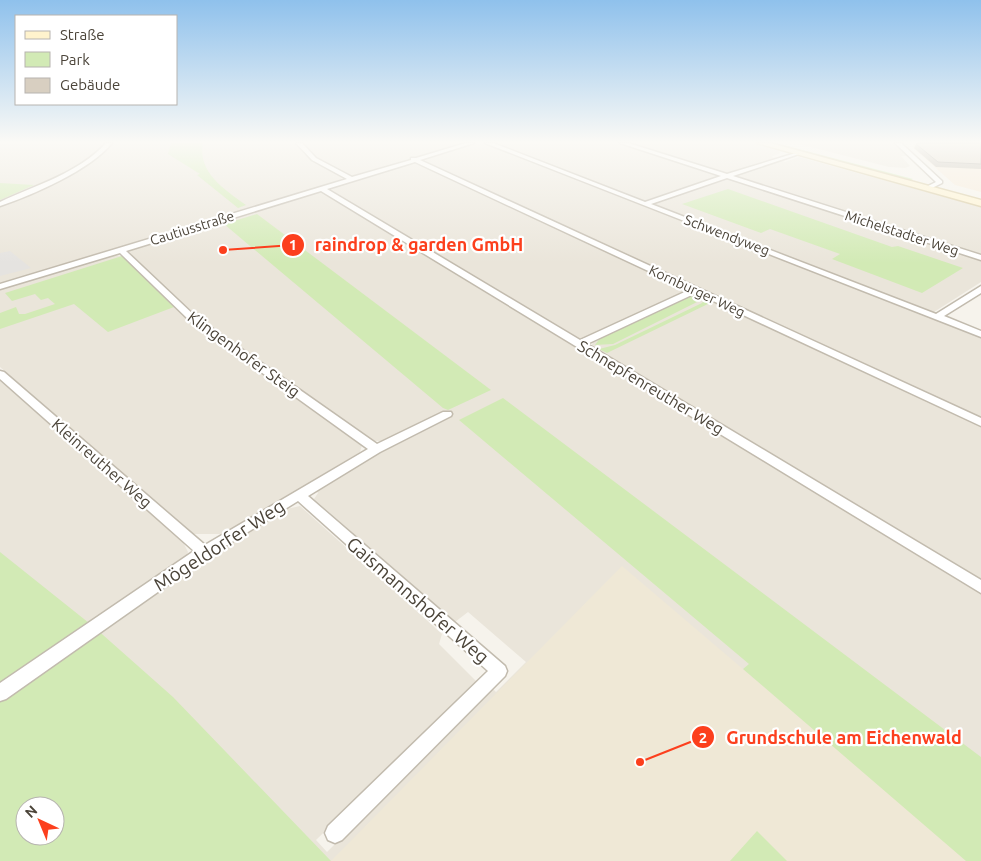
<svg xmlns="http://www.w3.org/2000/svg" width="981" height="861" font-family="Ubuntu,sans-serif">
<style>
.residential{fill:#eae5da;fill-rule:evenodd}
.commercial{fill:#f7ead8}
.education{fill:#efe8d6}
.green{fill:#d2eab5;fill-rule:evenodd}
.parking{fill:#e5e3e0}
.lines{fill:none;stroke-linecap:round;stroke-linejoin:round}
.street-casing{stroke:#c2bbae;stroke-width:3}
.secondary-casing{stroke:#d6c79b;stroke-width:3}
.street{fill:#fff;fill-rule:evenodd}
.secondary{fill:#fff3cd;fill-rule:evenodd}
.wall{fill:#bab2a6}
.building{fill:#d8cfc1;stroke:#979187}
.labels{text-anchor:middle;stroke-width:4.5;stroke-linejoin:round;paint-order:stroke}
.far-street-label{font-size:14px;fill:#4b4439;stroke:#fff}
.street-label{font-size:16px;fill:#4b4439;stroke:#fff}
.near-street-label{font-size:19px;fill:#4b4439;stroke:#fff}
.leader{fill:none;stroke:#fc3f1d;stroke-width:2}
.callout-dot{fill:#fc3f1d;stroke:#fff;stroke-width:2}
.mark-label{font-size:15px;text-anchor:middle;font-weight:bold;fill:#fff}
.callout-label{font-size:18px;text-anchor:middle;font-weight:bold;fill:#fc3f1d;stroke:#fff;stroke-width:4.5;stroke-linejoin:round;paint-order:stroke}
</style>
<rect width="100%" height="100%" fill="#f6f3ec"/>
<g class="residential">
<path d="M 0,143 L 106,143 L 94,156 L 78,166 L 0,202 Z"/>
<path d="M 112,143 L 295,143 L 303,153 L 312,161 L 343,178 L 332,183 L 0,283 L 0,205 L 82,167 L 101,155 Z"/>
<path d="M 302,143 L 463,143 L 351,176 L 318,159 Z"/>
<path d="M 475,143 L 486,144 L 981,337 L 981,419 L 421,160 Z"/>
<path d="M 492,143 L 618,143 L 719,177 L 643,201 Z"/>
<path d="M 628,143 L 750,143 L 779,151 L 780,153 L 771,157 L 776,158 L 724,174 Z"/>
<path d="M 795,143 L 893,143 L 907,156 L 901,156 L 910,166 L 905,168 L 889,167 Z"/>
<path d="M 799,157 L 981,207 L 981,256 L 733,177 L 780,160 L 785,162 Z"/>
<path d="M 407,163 L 418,163 L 686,288 L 687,290 L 582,339 L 578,339 L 329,190 L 330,188 Z"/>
<path d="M 729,179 L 981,261 L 981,282 L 934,312 L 930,312 L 653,204 Z"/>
<path d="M 317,191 L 324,193 L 981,593 L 981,861 L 0,861 L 0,698 L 199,560 L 278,511 L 300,506 L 442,634 L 439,644 L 478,683 L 316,840 L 327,852 L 490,690 L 493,689 L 496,692 L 526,662 L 468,612 L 455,622 L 314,499 L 318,493 L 315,489 L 385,441 L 374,441 L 215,331 L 181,302 L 129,252 L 130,249 L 141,245 ZM 25,806 L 55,806 L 55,836 L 25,836 Z"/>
<path d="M 113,255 L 122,256 L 130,262 L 174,307 L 205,333 L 358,441 L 362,445 L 360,452 L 225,534 L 192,534 L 0,367 L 0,290 Z"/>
<path d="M 700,295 L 981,425 L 981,581 L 593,349 L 592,345 L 593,341 L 600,338 Z"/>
<path d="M 0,381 L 182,540 L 188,552 L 186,557 L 0,688 Z"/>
</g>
<path class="commercial" d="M 921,143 L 981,143 L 981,192 L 955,185 L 911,146 Z"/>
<path class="education" d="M 622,566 L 934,832 L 966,861 L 331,861 Z"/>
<g class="green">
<path d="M 171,143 L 203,143 C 197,172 225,190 246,205 L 238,208 L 197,175 L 200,174 L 168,154 Z"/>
<path d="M 767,143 L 776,143 L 913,179 L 909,181 Z"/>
<path d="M 0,183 L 34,185 L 0,200 Z"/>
<path d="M 728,189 L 892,247 L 898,246 L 963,268 L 922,293 L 832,259 L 840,254 L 770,229 L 761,233 L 682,204 Z"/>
<path d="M 257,214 L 491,390 L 448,410 L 443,408 L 224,224 Z"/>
<path d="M 122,256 L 174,307 L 108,332 L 74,304 L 0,329 L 0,313 L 16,307 L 19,314 L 25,314 L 55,304 L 48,298 L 41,300 L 35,294 L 12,301 L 5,293 Z"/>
<path d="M 692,295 L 703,296 L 699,301 L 613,344 L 595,345 L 600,338 Z"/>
<path d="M 705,299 L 712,302 L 607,353 L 599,349 L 615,345 L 702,303 Z"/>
<path d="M 503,398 L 981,757 L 981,861 L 966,861 L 743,669 L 749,664 L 459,420 Z"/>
<path d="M 0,552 L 94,627 L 173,697 L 331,861 L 0,861 ZM 25,806 L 55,806 L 55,836 L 25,836 Z"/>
<path d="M 757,831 L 787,861 L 730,861 Z"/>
</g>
<path class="parking" d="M 10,251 L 31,268 L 0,276 L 0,253 Z"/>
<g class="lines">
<g class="street-casing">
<g id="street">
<path d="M 106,143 L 112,143 C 90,170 33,195 0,206 L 0,202 C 36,185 79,173 106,143 Z"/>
<path d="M 296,143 L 302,143 L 316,158 L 352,177 L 411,160 L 411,158 L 416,158 L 466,143 L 474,143 L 420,160 L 981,418 L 981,426 L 696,293 L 587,344 L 981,580 L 981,593 L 321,191 L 126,251 L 196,317 L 377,444 L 443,412 L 451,412 L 452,414 L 451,416 L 380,452 L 308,496 L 505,666 L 507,671 L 505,676 L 342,840 L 335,843 L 328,840 L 325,833 L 328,826 L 488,671 L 298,501 L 209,556 L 6,699 L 0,701 L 0,683 L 194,551 L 0,379 L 0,371 L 4,372 L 205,545 L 368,449 L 190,321 L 120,253 L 0,289 L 0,284 L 347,179 L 312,160 ZM 415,162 L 689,290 L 580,340 L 327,189 Z"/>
<path d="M 485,143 L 493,143 L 645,202 L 721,176 L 620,143 L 628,143 L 727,174 L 799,152 L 799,154 L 733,176 L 981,255 L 981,260 L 727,178 L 651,204 L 936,314 L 981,286 L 981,293 L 944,316 L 981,331 L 981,337 Z"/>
<path d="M 895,143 L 901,143 L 942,181 L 942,183 L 930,189 L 926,189 L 926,187 L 936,182 Z"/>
</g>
</g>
<g class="secondary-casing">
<path id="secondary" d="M 757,143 L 770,143 L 981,200 L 981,206 Z"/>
</g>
<use href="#street" class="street"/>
<use href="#secondary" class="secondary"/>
</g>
<path class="wall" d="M 981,143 L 981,169 L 936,167 L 914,148 L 916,144 Z"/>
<path class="building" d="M 919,143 L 981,143 L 981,164 L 938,162 L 916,144 Z"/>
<linearGradient id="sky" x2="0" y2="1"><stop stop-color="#8fc1ec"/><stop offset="0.54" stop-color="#fbfaf6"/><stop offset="1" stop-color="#fbfaf6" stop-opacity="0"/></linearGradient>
<rect width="981" height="263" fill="url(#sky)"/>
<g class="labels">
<g class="far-street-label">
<text transform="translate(192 228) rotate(-17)" y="5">Cautiusstraße</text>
<text transform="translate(902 233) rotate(18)" y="5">Michelstadter Weg</text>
<text transform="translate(727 235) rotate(21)" y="5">Schwendyweg</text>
<text transform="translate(697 291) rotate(25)" y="5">Kornburger Weg</text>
</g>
<g class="street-label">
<text transform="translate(244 354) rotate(36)" y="6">Klingenhofer Steig</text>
<text transform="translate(651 387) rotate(31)" y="6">Schnepfenreuther Weg</text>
<text transform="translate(102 463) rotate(41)" y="6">Kleinreuther Weg</text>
</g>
<g class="near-street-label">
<text transform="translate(219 545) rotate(-33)" y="7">Mögeldorfer Weg</text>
<text transform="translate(418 600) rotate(41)" y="7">Gaismannshofer Weg</text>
</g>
</g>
<path class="leader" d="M223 250L293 245M640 762L703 737"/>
<g class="callout-dot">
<circle cx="223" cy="250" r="5"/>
<circle cx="640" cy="762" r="5"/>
<circle cx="293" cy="245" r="12"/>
<circle cx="703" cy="737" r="12"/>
</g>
<g class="mark-label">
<text x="293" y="250">1</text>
<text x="703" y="743">2</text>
</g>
<g class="callout-label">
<text x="419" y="251">raindrop &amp; garden GmbH</text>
<text x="844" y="744">Grundschule am Eichenwald</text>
</g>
<rect x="15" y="15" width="162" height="90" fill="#ffffff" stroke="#b7b4b0"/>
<rect x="25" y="31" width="25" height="8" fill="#fff3cd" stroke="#b7b4b0"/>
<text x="60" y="40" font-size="15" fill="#4b4439">Straße</text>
<rect x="25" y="52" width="25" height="15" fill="#d2eab5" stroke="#b7b4b0"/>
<text x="60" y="65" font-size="15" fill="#4b4439">Park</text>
<rect x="25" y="78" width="25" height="15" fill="#d8cfc1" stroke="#b7b4b0"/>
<text x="60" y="90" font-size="15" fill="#4b4439">Gebäude</text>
<g transform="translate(40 821) rotate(316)"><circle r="24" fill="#ffffff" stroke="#b7b4b0"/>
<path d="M0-4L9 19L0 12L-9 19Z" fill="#fc3f1d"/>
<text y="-8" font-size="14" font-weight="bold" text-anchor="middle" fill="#4b4439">N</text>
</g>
</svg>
